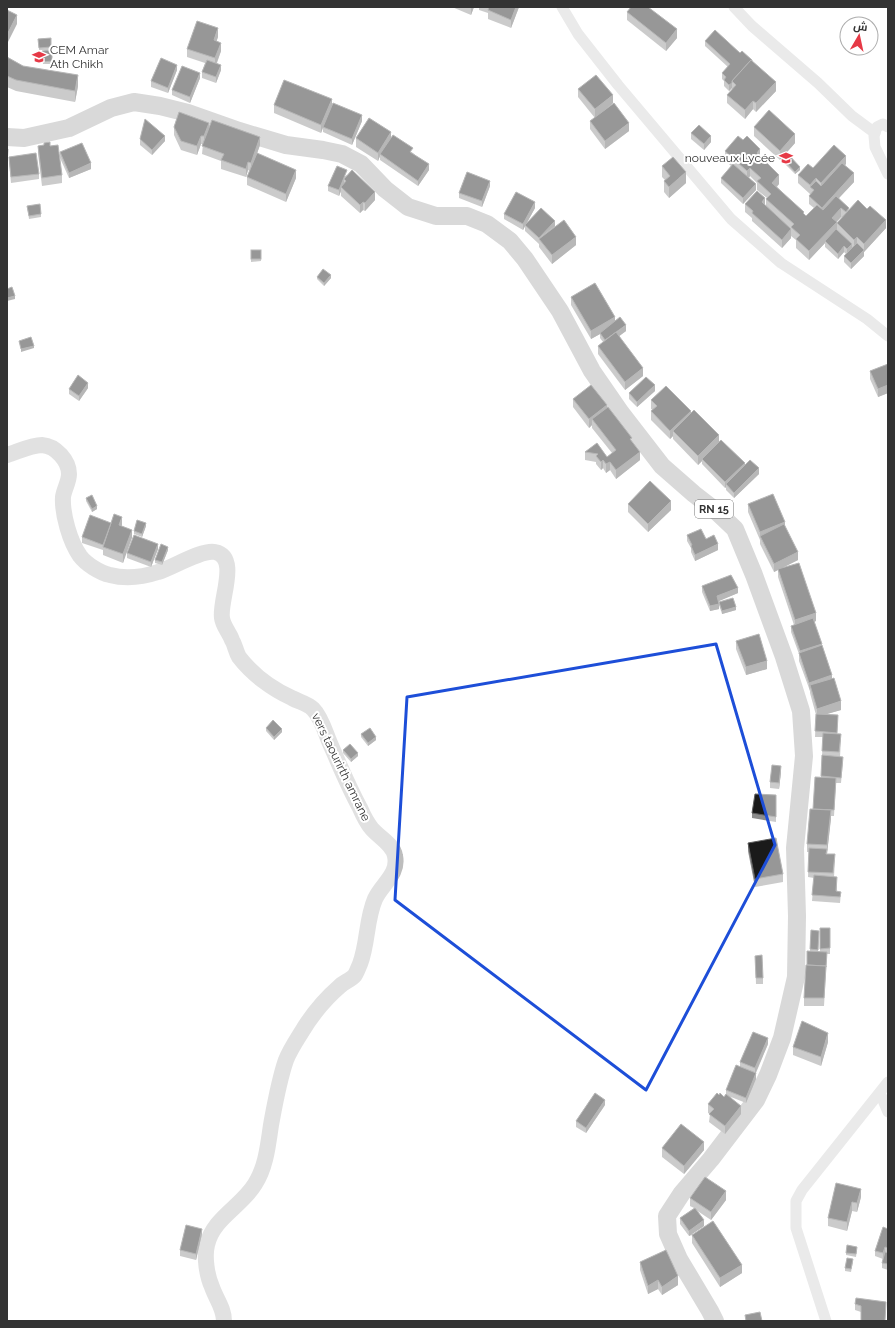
<svg xmlns="http://www.w3.org/2000/svg" width="895" height="1328" font-family="Raleway,Cairo,sans-serif">
<style>
.lines{fill:none;stroke-linecap:round;stroke-linejoin:round}
.street{stroke:#d0d0d0;stroke-width:11}
.secondary{stroke:#bdbdbd;stroke-width:16}
.primary{stroke:#ababab;stroke-width:18}
.wall{fill:#8c8c8c;fill-rule:evenodd}
.shaded-wall{fill:#5f5f5f}
.building{fill:#1a1a1a;stroke:#5f5f5f}
.marked{fill:none;stroke:#1d4ed8;stroke-width:3;stroke-linejoin:round}
.labels{text-anchor:middle;stroke-width:4;stroke-linejoin:round;paint-order:stroke}
.shield{fill:#fff;stroke:#707070;stroke-width:1}
.shield-label{font-size:11px;font-weight:bold;fill:#333}
.poi-label{font-size:12px;fill:#333;stroke:#fff;text-anchor:start}
.street-label{font-size:12px;fill:#333;stroke:#fff}
</style>
<rect width="100%" height="100%" fill="#fff"/>
<g class="lines">
<g class="street">
<path d="M 562,7 L 578,34 L 618,85 L 731,219 L 781,263 L 867,319 L 888,336"/>
<path d="M 734,7 L 752,26 L 818,83 L 852,116 L 875,133"/>
<path d="M 888,127 L 883,124 L 877,127 L 874,136 L 875,147 L 888,174"/>
<path d="M 880,1093 L 888,1112"/>
<path d="M 826,1321 L 796,1228 L 796,1201 L 802,1190 L 888,1082"/>
</g>
<path class="secondary" d="M 7,455 C 17,452 31,445 42,445 C 56,446 69,461 69,474 C 69,482 64,489 63,497 C 62,514 70,542 80,556 C 86,564 100,573 110,575 C 125,579 143,577 158,572 C 172,568 202,549 215,552 C 240,557 219,601 222,618 C 223,626 229,632 232,640 C 235,645 236,652 239,657 C 252,674 272,689 292,698 C 299,702 307,703 313,709 C 321,717 325,731 329,741 C 339,764 348,786 360,808 C 363,815 367,823 372,829 C 380,838 393,844 395,856 C 399,874 382,884 375,899 C 366,920 368,943 360,964 C 359,966 356,974 355,975 C 351,980 344,982 340,986 C 325,999 311,1016 301,1033 C 296,1041 290,1050 286,1060 C 279,1080 275,1103 271,1125 C 268,1145 266,1167 255,1184 C 242,1206 213,1218 207,1245 C 204,1257 207,1276 212,1287 C 216,1299 224,1308 224,1321"/>
<path class="primary" d="M 7,137 L 24,138 L 69,128 L 111,108 L 134,102 L 160,106 L 188,113 L 239,131 L 286,145 L 323,150 L 342,154 L 361,164 L 385,189 L 408,207 L 436,216 L 467,216 L 487,224 L 510,241 L 525,259 L 560,311 L 592,371 L 621,413 L 662,466 L 694,494 L 716,511 L 735,529 L 754,575 L 784,657 L 801,711 L 804,756 L 795,848 L 797,916 L 796,977 L 782,1038 L 768,1075 L 756,1100 L 711,1159 L 682,1193 L 667,1216 L 668,1234 L 679,1259 L 710,1311 L 715,1321"/>
</g>
<g class="wall">
<path d="M 452,7 L 474,7 L 471,15 Z"/>
<path d="M 479,7 L 519,7 L 511,28 L 488,19 L 488,13 L 479,10 Z"/>
<path d="M 627,12 L 677,38 L 666,51 L 627,20 Z"/>
<path d="M 218,37 L 216,41 L 221,51 L 217,63 L 221,70 L 216,83 L 202,78 L 202,72 L 205,63 L 187,57 L 187,49 Z"/>
<path d="M 51,38 L 51,50 L 39,50 L 38,39 Z"/>
<path d="M 705,41 L 740,53 L 752,62 L 776,91 L 756,112 L 753,109 L 745,119 L 727,103 L 727,95 L 732,90 L 732,88 L 729,91 L 724,86 L 724,81 L 722,79 L 722,73 L 728,67 L 705,46 Z"/>
<path d="M 52,50 L 52,64 L 43,64 L 42,51 Z"/>
<path d="M 7,57 L 23,66 L 78,86 L 75,102 L 16,91 L 7,87 Z"/>
<path d="M 177,70 L 168,93 L 151,87 L 151,81 Z"/>
<path d="M 200,78 L 190,103 L 172,95 L 172,90 Z"/>
<path d="M 578,89 L 613,103 L 595,118 L 578,97 Z"/>
<path d="M 274,105 L 332,106 L 362,121 L 352,145 L 323,132 L 323,128 L 321,133 L 274,113 Z"/>
<path d="M 590,121 L 629,131 L 605,149 L 590,129 Z"/>
<path d="M 174,127 L 209,127 L 260,145 L 257,153 L 296,178 L 286,202 L 247,185 L 247,177 L 250,171 L 248,170 L 246,177 L 221,169 L 221,161 L 202,154 L 203,144 L 201,144 L 197,155 L 181,150 L 174,135 Z"/>
<path d="M 754,127 L 795,143 L 780,160 L 754,136 Z"/>
<path d="M 691,133 L 711,142 L 704,150 L 691,139 Z"/>
<path d="M 356,138 L 391,138 L 413,153 L 429,170 L 418,186 L 380,160 L 380,156 L 378,161 L 356,147 Z"/>
<path d="M 140,139 L 165,141 L 152,155 L 140,145 Z"/>
<path d="M 44,143 L 50,146 L 62,175 L 62,183 L 42,186 L 38,154 L 38,146 L 44,145 Z"/>
<path d="M 725,151 L 760,156 L 779,184 L 777,187 L 806,216 L 814,208 L 809,204 L 809,196 L 810,195 L 810,193 L 810,194 L 798,183 L 798,175 L 813,168 L 846,164 L 845,165 L 854,182 L 839,198 L 849,210 L 886,228 L 864,252 L 864,256 L 851,269 L 844,262 L 844,256 L 846,254 L 844,252 L 838,259 L 825,247 L 825,243 L 809,260 L 796,248 L 796,240 L 791,236 L 791,238 L 782,248 L 752,221 L 752,218 L 745,212 L 745,204 L 766,206 L 766,199 L 767,198 L 757,190 L 757,183 L 750,176 L 749,178 L 756,190 L 743,204 L 721,183 L 721,178 L 731,166 L 725,160 ZM 841,217 L 842,217 L 837,223 L 837,230 L 837,222 Z"/>
<path d="M 60,152 L 91,169 L 69,178 L 60,158 Z"/>
<path d="M 9,157 L 39,174 L 39,179 L 11,183 L 9,162 Z"/>
<path d="M 783,159 L 800,170 L 795,174 L 783,162 Z"/>
<path d="M 662,166 L 686,183 L 669,198 L 664,192 L 664,181 L 665,180 L 662,177 Z"/>
<path d="M 347,175 L 375,200 L 365,211 L 363,210 L 360,213 L 341,196 L 341,191 L 339,196 L 328,191 L 328,186 Z"/>
<path d="M 490,186 L 482,207 L 459,198 L 459,193 Z"/>
<path d="M 27,206 L 41,214 L 41,217 L 29,219 Z"/>
<path d="M 535,208 L 526,224 L 555,226 L 576,245 L 552,264 L 539,247 L 539,244 L 525,231 L 525,226 L 523,230 L 504,219 L 504,214 Z"/>
<path d="M 251,250 L 261,250 L 261,261 L 251,262 Z"/>
<path d="M 317,277 L 331,278 L 324,286 L 317,279 Z"/>
<path d="M 571,297 L 615,321 L 626,331 L 619,336 L 643,376 L 625,390 L 598,354 L 598,346 L 603,342 L 600,338 L 600,334 L 591,339 L 571,305 Z"/>
<path d="M 888,364 L 888,393 L 878,397 L 870,379 L 870,371 Z"/>
<path d="M 88,388 L 79,401 L 69,394 L 69,389 Z"/>
<path d="M 655,391 L 637,407 L 629,399 L 629,393 Z"/>
<path d="M 573,399 L 607,408 L 632,442 L 640,460 L 616,479 L 610,470 L 606,473 L 603,468 L 601,470 L 596,464 L 596,462 L 585,460 L 585,452 L 597,443 L 607,457 L 612,453 L 592,428 L 592,425 L 589,428 L 573,407 Z"/>
<path d="M 651,400 L 691,413 L 745,466 L 759,474 L 734,498 L 726,490 L 726,487 L 725,488 L 702,464 L 702,461 L 698,465 L 673,439 L 673,436 L 670,439 L 651,420 L 651,411 L 653,410 L 651,409 Z"/>
<path d="M 86,498 L 97,509 L 92,512 L 86,501 Z"/>
<path d="M 628,504 L 671,510 L 648,532 L 628,512 Z"/>
<path d="M 748,504 L 785,526 L 798,560 L 784,567 L 816,621 L 814,622 L 832,678 L 841,710 L 826,714 L 838,715 L 837,734 L 841,740 L 840,757 L 843,762 L 841,783 L 836,783 L 834,816 L 831,816 L 827,854 L 826,854 L 835,860 L 834,877 L 837,883 L 837,891 L 841,892 L 840,903 L 812,901 L 814,878 L 808,877 L 809,852 L 807,852 L 807,844 L 813,809 L 821,777 L 823,737 L 815,737 L 816,715 L 810,693 L 810,691 L 799,661 L 799,654 L 791,632 L 791,626 L 794,625 L 778,577 L 778,570 L 774,572 L 760,544 L 760,540 L 748,512 Z"/>
<path d="M 111,523 L 121,526 L 132,530 L 123,563 L 103,555 L 103,550 L 82,543 L 82,537 Z"/>
<path d="M 146,526 L 142,537 L 134,534 L 134,531 Z"/>
<path d="M 687,535 L 706,539 L 718,550 L 695,561 L 691,552 L 691,548 L 687,541 Z"/>
<path d="M 158,549 L 151,567 L 127,558 L 127,553 Z"/>
<path d="M 168,550 L 162,565 L 155,563 L 155,560 Z"/>
<path d="M 702,586 L 738,593 L 718,601 L 719,609 L 710,611 L 702,592 Z"/>
<path d="M 719,602 L 736,610 L 722,614 L 719,605 Z"/>
<path d="M 736,641 L 767,669 L 746,675 L 736,649 Z"/>
<path d="M 266,728 L 282,732 L 274,740 L 266,731 Z"/>
<path d="M 361,734 L 376,740 L 368,746 L 361,737 Z"/>
<path d="M 343,750 L 358,756 L 351,762 L 343,753 Z"/>
<path d="M 781,772 L 779,789 L 770,788 L 770,782 Z"/>
<path d="M 776,795 L 776,822 L 752,818 L 752,813 Z"/>
<path d="M 748,843 L 783,874 L 783,882 L 755,887 L 748,851 Z"/>
<path d="M 820,928 L 830,928 L 830,954 L 827,954 L 826,972 L 824,1006 L 804,1006 L 804,998 L 807,965 L 810,951 L 811,930 L 819,931 L 818,952 L 820,952 Z"/>
<path d="M 755,956 L 763,978 L 763,984 L 756,984 Z"/>
<path d="M 828,1042 L 821,1066 L 793,1055 L 793,1047 Z"/>
<path d="M 768,1044 L 756,1073 L 756,1079 L 746,1103 L 731,1097 L 741,1114 L 725,1134 L 709,1122 L 710,1114 L 708,1113 L 708,1104 L 719,1095 L 724,1097 L 726,1095 L 726,1090 L 740,1066 L 740,1062 Z"/>
<path d="M 605,1105 L 586,1133 L 576,1127 L 576,1121 Z"/>
<path d="M 662,1148 L 704,1150 L 684,1174 L 662,1157 Z"/>
<path d="M 861,1197 L 857,1212 L 852,1211 L 847,1231 L 828,1226 L 828,1218 Z"/>
<path d="M 690,1198 L 726,1200 L 711,1220 L 696,1210 L 704,1226 L 692,1234 L 742,1273 L 720,1287 L 692,1243 L 692,1235 L 689,1236 L 680,1224 L 680,1218 L 694,1208 L 690,1206 Z"/>
<path d="M 888,1229 L 888,1270 L 882,1268 L 882,1263 L 883,1259 L 875,1256 L 875,1251 Z"/>
<path d="M 202,1234 L 196,1260 L 180,1256 L 180,1250 Z"/>
<path d="M 857,1250 L 856,1257 L 846,1255 L 846,1253 Z"/>
<path d="M 640,1262 L 678,1285 L 662,1295 L 658,1289 L 648,1294 L 640,1270 Z"/>
<path d="M 853,1262 L 851,1272 L 845,1271 L 845,1268 Z"/>
<path d="M 886,1302 L 861,1312 L 855,1310 L 855,1304 Z"/>
</g>
<g class="shaded-wall">
<path d="M 471,7 L 474,7 L 471,15 Z"/>
<path d="M 516,7 L 519,7 L 511,28 L 511,20 Z"/>
<path d="M 17,15 L 17,24 L 7,44 L 7,35 Z"/>
<path d="M 218,28 L 218,37 L 214,49 L 214,40 Z"/>
<path d="M 677,29 L 677,38 L 666,51 L 666,43 Z"/>
<path d="M 221,43 L 221,51 L 215,67 L 215,58 Z"/>
<path d="M 177,65 L 177,70 L 168,93 L 168,88 Z"/>
<path d="M 221,65 L 221,70 L 216,83 L 216,77 Z"/>
<path d="M 200,73 L 200,78 L 190,103 L 190,97 Z"/>
<path d="M 78,75 L 78,86 L 75,102 L 75,91 Z"/>
<path d="M 776,82 L 776,91 L 756,112 L 756,103 Z"/>
<path d="M 732,83 L 732,88 L 729,91 L 729,85 Z"/>
<path d="M 613,95 L 613,103 L 595,118 L 595,109 Z"/>
<path d="M 332,99 L 332,108 L 323,127 L 321,133 L 321,125 Z"/>
<path d="M 753,101 L 753,109 L 745,119 L 745,110 Z"/>
<path d="M 362,115 L 362,121 L 352,145 L 352,139 Z"/>
<path d="M 209,123 L 209,131 L 204,145 L 204,136 Z"/>
<path d="M 629,123 L 629,131 L 605,149 L 605,141 Z"/>
<path d="M 391,132 L 391,140 L 380,154 L 380,156 L 378,161 L 378,153 Z"/>
<path d="M 795,134 L 795,143 L 780,160 L 780,151 Z"/>
<path d="M 165,136 L 165,141 L 152,155 L 152,150 Z"/>
<path d="M 201,136 L 201,144 L 197,155 L 197,146 Z"/>
<path d="M 711,136 L 711,142 L 704,150 L 704,144 Z"/>
<path d="M 260,137 L 260,145 L 251,171 L 251,163 Z"/>
<path d="M 760,149 L 760,157 L 757,153 Z"/>
<path d="M 846,156 L 846,164 L 821,191 L 821,183 Z"/>
<path d="M 248,162 L 248,170 L 246,177 L 246,169 Z"/>
<path d="M 91,163 L 91,169 L 69,178 L 69,173 Z"/>
<path d="M 429,164 L 429,170 L 418,186 L 418,181 Z"/>
<path d="M 800,167 L 800,170 L 795,174 L 795,172 Z"/>
<path d="M 750,168 L 750,176 L 747,180 L 747,171 Z"/>
<path d="M 296,170 L 296,178 L 286,202 L 286,194 Z"/>
<path d="M 686,172 L 686,183 L 669,198 L 669,187 Z"/>
<path d="M 854,173 L 854,182 L 822,216 L 822,208 Z"/>
<path d="M 779,175 L 779,184 L 772,191 L 772,183 Z"/>
<path d="M 816,178 L 816,187 L 810,187 L 810,194 L 810,185 Z"/>
<path d="M 344,179 L 344,184 L 341,187 L 341,191 L 339,196 L 339,190 Z"/>
<path d="M 490,181 L 490,186 L 482,207 L 482,201 Z"/>
<path d="M 756,184 L 756,190 L 743,204 L 743,198 Z"/>
<path d="M 375,192 L 375,200 L 365,211 L 365,203 Z"/>
<path d="M 765,198 L 765,206 L 762,202 Z"/>
<path d="M 363,202 L 363,210 L 360,213 L 360,205 Z"/>
<path d="M 535,202 L 535,208 L 523,230 L 523,224 Z"/>
<path d="M 841,208 L 841,217 L 832,226 L 832,218 Z"/>
<path d="M 886,220 L 886,228 L 864,252 L 864,256 L 851,269 L 851,263 L 864,250 L 864,244 Z"/>
<path d="M 555,221 L 555,226 L 539,238 Z"/>
<path d="M 837,222 L 837,230 L 825,241 L 825,243 L 809,260 L 809,251 Z"/>
<path d="M 791,229 L 791,238 L 782,248 L 782,240 Z"/>
<path d="M 576,237 L 576,245 L 552,264 L 552,255 Z"/>
<path d="M 857,237 L 857,245 L 854,248 L 854,240 Z"/>
<path d="M 852,244 L 852,249 L 847,255 L 847,249 Z"/>
<path d="M 844,246 L 844,252 L 838,259 L 838,254 Z"/>
<path d="M 331,275 L 331,278 L 324,286 L 324,283 Z"/>
<path d="M 15,296 L 15,299 L 7,301 L 7,298 Z"/>
<path d="M 615,317 L 615,325 L 600,333 L 600,334 L 591,339 L 591,331 Z"/>
<path d="M 626,325 L 626,331 L 606,346 L 606,341 Z"/>
<path d="M 34,346 L 34,348 L 21,352 L 21,349 Z"/>
<path d="M 643,368 L 643,376 L 625,390 L 625,382 Z"/>
<path d="M 88,383 L 88,388 L 79,401 L 79,396 Z"/>
<path d="M 655,385 L 655,391 L 637,407 L 637,402 Z"/>
<path d="M 888,385 L 888,393 L 878,397 L 878,389 Z"/>
<path d="M 607,405 L 607,413 L 592,419 L 592,425 L 589,428 L 589,419 Z"/>
<path d="M 691,411 L 691,419 L 673,431 L 673,436 L 670,439 L 670,431 Z"/>
<path d="M 719,435 L 719,444 L 702,459 L 702,461 L 698,465 L 698,456 Z"/>
<path d="M 640,452 L 640,460 L 616,479 L 616,470 Z"/>
<path d="M 603,460 L 603,468 L 601,470 L 601,462 Z"/>
<path d="M 610,462 L 610,470 L 606,473 L 606,464 Z"/>
<path d="M 745,463 L 745,469 L 726,484 L 726,487 L 725,488 L 725,482 Z"/>
<path d="M 759,468 L 759,474 L 734,498 L 734,493 Z"/>
<path d="M 671,501 L 671,510 L 648,532 L 648,524 Z"/>
<path d="M 97,506 L 97,509 L 92,512 L 92,509 Z"/>
<path d="M 122,517 L 122,525 L 119,533 L 119,525 Z"/>
<path d="M 785,522 L 785,530 L 760,536 L 760,532 Z"/>
<path d="M 146,523 L 146,526 L 142,537 L 142,534 Z"/>
<path d="M 132,530 L 132,538 L 123,563 L 123,554 Z"/>
<path d="M 158,544 L 158,549 L 151,567 L 151,562 Z"/>
<path d="M 718,544 L 718,550 L 695,561 L 695,555 Z"/>
<path d="M 168,547 L 168,550 L 162,565 L 162,562 Z"/>
<path d="M 798,552 L 798,560 L 774,572 L 774,564 Z"/>
<path d="M 738,588 L 738,593 L 717,602 L 717,596 Z"/>
<path d="M 719,604 L 719,609 L 710,611 L 710,606 Z"/>
<path d="M 736,607 L 736,610 L 722,614 L 722,611 Z"/>
<path d="M 816,613 L 816,621 L 795,628 L 795,620 Z"/>
<path d="M 822,644 L 822,649 L 800,657 L 800,651 Z"/>
<path d="M 767,661 L 767,669 L 746,675 L 746,667 Z"/>
<path d="M 832,675 L 832,684 L 810,685 L 809,691 L 809,683 Z"/>
<path d="M 841,701 L 841,710 L 817,717 L 817,709 Z"/>
<path d="M 282,729 L 282,732 L 274,740 L 274,737 Z"/>
<path d="M 376,737 L 376,740 L 368,746 L 368,743 Z"/>
<path d="M 358,753 L 358,756 L 351,762 L 351,759 Z"/>
<path d="M 781,766 L 781,772 L 779,789 L 779,783 Z"/>
<path d="M 831,810 L 831,819 L 827,854 L 827,845 Z"/>
<path d="M 828,1033 L 828,1042 L 821,1066 L 821,1057 Z"/>
<path d="M 768,1038 L 768,1044 L 755,1074 L 755,1068 Z"/>
<path d="M 756,1073 L 756,1079 L 746,1103 L 746,1098 Z"/>
<path d="M 605,1100 L 605,1105 L 586,1133 L 586,1128 Z"/>
<path d="M 741,1106 L 741,1114 L 725,1134 L 725,1126 Z"/>
<path d="M 704,1142 L 704,1150 L 684,1174 L 684,1166 Z"/>
<path d="M 861,1189 L 861,1197 L 857,1212 L 857,1203 Z"/>
<path d="M 726,1191 L 726,1200 L 711,1220 L 711,1212 Z"/>
<path d="M 852,1202 L 852,1211 L 847,1231 L 847,1222 Z"/>
<path d="M 704,1220 L 704,1226 L 689,1236 L 689,1231 Z"/>
<path d="M 202,1229 L 202,1234 L 196,1260 L 196,1254 Z"/>
<path d="M 885,1247 L 885,1252 L 883,1259 L 883,1253 Z"/>
<path d="M 742,1265 L 742,1273 L 720,1287 L 720,1278 Z"/>
<path d="M 678,1276 L 678,1285 L 662,1295 L 662,1287 Z"/>
<path d="M 658,1280 L 658,1289 L 648,1294 L 648,1286 Z"/>
</g>
<g class="building">
<path d="M 489,7 L 516,7 L 511,20 L 488,10 Z"/>
<path d="M 631,7 L 648,7 L 677,29 L 666,43 L 627,12 Z"/>
<path d="M 7,10 L 17,15 L 7,35 Z"/>
<path d="M 197,21 L 218,28 L 214,40 L 221,43 L 215,58 L 187,49 Z"/>
<path d="M 715,30 L 740,53 L 742,51 L 752,60 L 752,61 L 751,60 L 732,81 L 732,83 L 729,85 L 724,80 L 726,77 L 722,73 L 730,64 L 705,41 Z"/>
<path d="M 51,38 L 51,47 L 39,48 L 38,39 Z"/>
<path d="M 52,50 L 52,61 L 43,62 L 42,51 Z"/>
<path d="M 7,57 L 23,66 L 78,75 L 75,91 L 16,80 L 7,76 Z"/>
<path d="M 161,58 L 177,65 L 168,88 L 151,81 Z"/>
<path d="M 207,60 L 221,65 L 216,77 L 202,72 Z"/>
<path d="M 751,60 L 776,82 L 756,103 L 753,101 L 745,110 L 727,95 L 736,85 L 732,81 Z"/>
<path d="M 182,66 L 200,73 L 190,97 L 172,90 Z"/>
<path d="M 596,75 L 613,95 L 595,109 L 578,89 Z"/>
<path d="M 284,80 L 332,99 L 321,125 L 274,105 Z"/>
<path d="M 333,103 L 362,115 L 352,139 L 323,127 Z"/>
<path d="M 614,103 L 629,123 L 605,141 L 590,121 Z"/>
<path d="M 769,110 L 795,134 L 780,151 L 754,127 Z"/>
<path d="M 179,112 L 209,123 L 204,136 L 201,136 L 197,146 L 181,141 L 174,127 Z"/>
<path d="M 369,118 L 391,132 L 378,153 L 356,138 Z"/>
<path d="M 145,119 L 165,136 L 152,150 L 140,139 Z"/>
<path d="M 212,120 L 260,137 L 251,163 L 248,162 L 246,169 L 221,160 L 224,154 L 202,146 Z"/>
<path d="M 699,125 L 711,136 L 704,144 L 691,133 Z"/>
<path d="M 393,135 L 413,148 L 410,152 L 429,164 L 418,181 L 380,154 Z"/>
<path d="M 738,136 L 743,140 L 747,136 L 760,149 L 757,153 L 779,175 L 772,183 L 804,212 L 803,213 L 806,216 L 817,205 L 823,210 L 836,196 L 849,208 L 846,212 L 841,208 L 832,218 L 837,222 L 809,251 L 796,239 L 800,235 L 791,227 L 794,224 L 766,199 L 771,194 L 757,181 L 761,178 L 750,168 L 747,171 L 725,151 Z"/>
<path d="M 50,142 L 50,146 L 58,145 L 62,175 L 42,178 L 38,146 L 44,145 L 44,143 Z"/>
<path d="M 82,143 L 91,163 L 69,173 L 60,152 Z"/>
<path d="M 834,145 L 846,156 L 821,183 L 816,178 L 810,185 L 798,175 L 808,164 L 813,168 Z"/>
<path d="M 7,149 L 8,149 L 7,163 Z"/>
<path d="M 36,153 L 39,174 L 11,177 L 9,157 Z"/>
<path d="M 257,153 L 296,170 L 286,194 L 247,177 Z"/>
<path d="M 788,154 L 800,167 L 795,172 L 783,159 Z"/>
<path d="M 673,157 L 686,172 L 669,187 L 664,181 L 670,176 L 662,166 Z"/>
<path d="M 842,163 L 854,173 L 822,208 L 809,196 L 814,190 L 810,187 L 816,181 L 821,186 Z"/>
<path d="M 733,164 L 756,184 L 743,198 L 721,178 Z"/>
<path d="M 337,166 L 347,170 L 339,190 L 328,186 Z"/>
<path d="M 352,170 L 375,192 L 365,203 L 363,202 L 360,205 L 341,187 L 346,181 L 344,179 Z"/>
<path d="M 467,172 L 490,181 L 482,201 L 459,193 Z"/>
<path d="M 757,191 L 765,198 L 762,202 L 791,229 L 782,240 L 752,213 L 753,211 L 745,204 Z"/>
<path d="M 516,192 L 535,202 L 523,224 L 504,214 Z"/>
<path d="M 858,200 L 867,209 L 870,206 L 886,220 L 864,244 L 857,237 L 854,240 L 837,223 Z"/>
<path d="M 40,204 L 41,214 L 29,216 L 27,206 Z"/>
<path d="M 541,208 L 555,221 L 539,238 L 525,225 Z"/>
<path d="M 564,220 L 576,237 L 552,255 L 539,239 Z"/>
<path d="M 836,229 L 852,244 L 847,249 L 844,246 L 838,254 L 825,241 Z"/>
<path d="M 857,243 L 864,250 L 851,263 L 844,256 Z"/>
<rect x="251" y="250" width="10" height="9"/>
<path d="M 323,269 L 331,275 L 324,283 L 317,277 Z"/>
<path d="M 595,283 L 615,317 L 591,331 L 571,297 Z"/>
<path d="M 12,287 L 15,296 L 7,298 L 7,289 Z"/>
<path d="M 620,317 L 626,325 L 605,340 L 600,333 Z"/>
<path d="M 616,332 L 643,368 L 625,382 L 598,346 Z"/>
<path d="M 31,337 L 34,346 L 21,349 L 19,341 Z"/>
<path d="M 888,364 L 888,385 L 878,389 L 870,371 Z"/>
<path d="M 78,375 L 88,383 L 79,396 L 69,389 Z"/>
<path d="M 646,377 L 655,385 L 637,402 L 629,393 Z"/>
<path d="M 591,385 L 607,405 L 589,419 L 573,399 Z"/>
<path d="M 666,386 L 691,411 L 670,431 L 651,411 L 657,406 L 651,400 Z"/>
<path d="M 608,407 L 632,438 L 630,439 L 640,452 L 616,470 L 610,462 L 606,464 L 603,460 L 601,462 L 596,456 L 598,454 L 585,452 L 597,443 L 607,457 L 616,450 L 592,419 Z"/>
<path d="M 694,410 L 719,435 L 698,456 L 673,431 Z"/>
<path d="M 721,440 L 745,463 L 725,482 L 702,459 Z"/>
<path d="M 750,460 L 759,468 L 734,493 L 726,484 Z"/>
<path d="M 650,481 L 671,501 L 648,524 L 628,504 Z"/>
<path d="M 773,494 L 785,522 L 760,532 L 748,504 Z"/>
<path d="M 92,495 L 97,506 L 92,509 L 86,498 Z"/>
<path d="M 114,514 L 122,517 L 119,525 L 132,530 L 123,554 L 103,547 Z"/>
<path d="M 90,515 L 111,523 L 103,545 L 82,537 Z"/>
<path d="M 137,520 L 146,523 L 142,534 L 134,531 Z"/>
<path d="M 784,524 L 798,552 L 774,564 L 760,536 Z"/>
<path d="M 701,529 L 706,539 L 714,535 L 718,544 L 695,555 L 691,546 L 692,545 L 687,535 Z"/>
<path d="M 134,535 L 158,544 L 151,562 L 127,553 Z"/>
<path d="M 161,544 L 168,547 L 162,562 L 155,560 Z"/>
<path d="M 799,563 L 816,613 L 795,620 L 778,569 Z"/>
<path d="M 731,575 L 738,588 L 717,596 L 719,604 L 710,606 L 702,586 Z"/>
<path d="M 733,598 L 736,607 L 722,611 L 719,602 Z"/>
<path d="M 813,618 L 822,644 L 800,651 L 791,626 Z"/>
<path d="M 759,634 L 767,661 L 746,667 L 736,641 Z"/>
<path d="M 822,645 L 832,675 L 809,683 L 799,653 Z"/>
<path d="M 834,678 L 841,701 L 817,709 L 810,685 Z"/>
<path d="M 816,714 L 838,715 L 837,733 L 815,731 Z"/>
<path d="M 273,720 L 282,729 L 274,737 L 266,728 Z"/>
<path d="M 370,728 L 376,737 L 368,743 L 361,734 Z"/>
<path d="M 823,733 L 841,734 L 839,752 L 822,751 Z"/>
<path d="M 350,744 L 358,753 L 351,759 L 343,750 Z"/>
<path d="M 822,755 L 843,757 L 841,778 L 821,776 Z"/>
<path d="M 772,765 L 781,766 L 779,783 L 770,782 Z"/>
<path d="M 815,777 L 836,778 L 834,810 L 813,809 Z"/>
<path d="M 755,794 L 776,795 L 776,817 L 752,813 Z"/>
<path d="M 810,809 L 831,810 L 827,845 L 807,844 Z"/>
<path d="M 776,838 L 783,874 L 755,879 L 748,843 Z"/>
<path d="M 809,848 L 827,849 L 826,854 L 835,854 L 833,873 L 808,872 Z"/>
<path d="M 814,875 L 837,877 L 836,891 L 841,892 L 840,897 L 812,895 Z"/>
<path d="M 820,928 L 830,928 L 830,948 L 820,949 Z"/>
<path d="M 811,930 L 819,931 L 818,950 L 810,949 Z"/>
<path d="M 807,951 L 827,952 L 826,967 L 826,966 L 807,965 Z"/>
<path d="M 762,955 L 763,978 L 756,978 L 755,956 Z"/>
<path d="M 806,965 L 826,966 L 824,998 L 804,998 Z"/>
<path d="M 802,1021 L 828,1033 L 821,1057 L 793,1047 Z"/>
<path d="M 753,1032 L 768,1038 L 755,1068 L 740,1062 Z"/>
<path d="M 736,1065 L 756,1073 L 746,1098 L 726,1090 Z"/>
<path d="M 595,1093 L 605,1100 L 586,1128 L 576,1121 Z"/>
<path d="M 717,1093 L 719,1095 L 720,1093 L 724,1097 L 726,1094 L 741,1106 L 725,1126 L 709,1114 L 714,1109 L 708,1104 Z"/>
<path d="M 681,1124 L 704,1142 L 684,1166 L 662,1148 Z"/>
<path d="M 705,1177 L 726,1191 L 711,1212 L 690,1198 Z"/>
<path d="M 836,1183 L 861,1189 L 857,1203 L 852,1202 L 847,1222 L 828,1218 Z"/>
<path d="M 695,1208 L 704,1220 L 689,1231 L 680,1218 Z"/>
<path d="M 713,1221 L 742,1265 L 720,1278 L 692,1235 Z"/>
<path d="M 186,1225 L 202,1229 L 196,1254 L 180,1250 Z"/>
<path d="M 883,1227 L 888,1229 L 888,1248 L 885,1247 L 883,1253 L 875,1251 Z"/>
<path d="M 847,1245 L 857,1247 L 856,1254 L 846,1253 Z"/>
<path d="M 666,1250 L 678,1276 L 662,1287 L 658,1280 L 648,1286 L 640,1262 Z"/>
<path d="M 885,1252 L 888,1253 L 888,1264 L 882,1263 Z"/>
<path d="M 847,1258 L 853,1259 L 851,1269 L 845,1268 Z"/>
<path d="M 856,1298 L 886,1302 L 885,1321 L 861,1321 L 861,1306 L 855,1304 Z"/>
<path d="M 760,1312 L 762,1321 L 746,1321 L 745,1315 Z"/>
</g>
<path d="M0 0H895V1328H0ZM 716,644 L 775,845 L 646,1090 L 395,900 L 407,697 Z" fill="#fff" fill-opacity=".55" fill-rule="evenodd"/>
<path class="marked" d="M 716,644 L 775,845 L 646,1090 L 395,900 L 407,697 Z"/>
<defs>
<g id="school-bare" transform="scale(1.08)"><path d="M0-5L7-2L0 1L-7-2ZM-4 1L0 2.5L4 1V4Q0 6-4 4Z" fill="#e63946" stroke="#fff" stroke-width="2.5" paint-order="stroke"/></g>
</defs>
<g fill-rule="evenodd">
<use href="#school-bare" x="39" y="57"/>
<use href="#school-bare" x="786" y="158"/>
</g>
<g class="labels">
<rect class="shield" x="695" y="500" width="38" height="18" rx="3"/>
<g class="shield-label">
<text x="714" y="513">RN 15</text>
</g>
<g class="poi-label">
<text x="50" y="54">CEM Amar<tspan x="50" dy="14">Ath Chikh</tspan></text>
<text x="775" y="162" text-anchor="end">nouveaux Lycée</text>
</g>
<g class="street-label">
<text transform="translate(341 767) rotate(64)" y="4">vers taourirth amrane</text>
</g>
</g>
<rect width="895" height="1328" fill="none" stroke="#333333" stroke-width="16"/>
<g transform="translate(859 36) rotate(9)"><circle r="19" fill="#ffffff" stroke="#adadad"/>
<path d="M0-3L7 15L0 10L-7 15Z" fill="#e63946"/>
<text y="-6" font-size="11" font-weight="bold" text-anchor="middle" fill="#333333">ش</text>
</g>
</svg>
